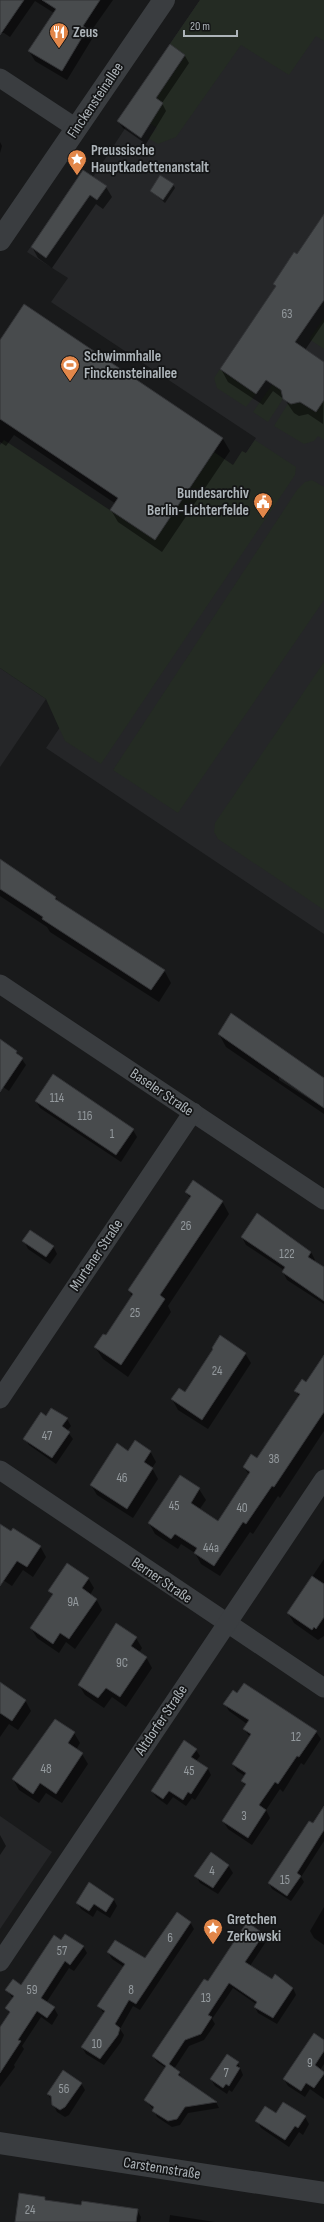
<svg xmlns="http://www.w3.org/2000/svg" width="324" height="2222" font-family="'Sofia Sans Condensed',sans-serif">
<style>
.built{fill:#252628}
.green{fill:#242b23}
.shadow{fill:#0007}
.building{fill:#484b4d;stroke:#333437}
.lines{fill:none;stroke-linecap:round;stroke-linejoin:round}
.minor{stroke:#3a3d40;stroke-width:19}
.tertiary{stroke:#3a3d40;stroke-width:22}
.labels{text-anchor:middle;stroke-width:3.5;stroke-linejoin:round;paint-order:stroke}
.number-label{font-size:13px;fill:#949a9e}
.poi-label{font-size:15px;font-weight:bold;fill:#adb4b9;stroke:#141516;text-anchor:start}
.street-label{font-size:15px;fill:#adb4b9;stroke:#141516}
</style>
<rect width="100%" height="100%" fill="#191a1b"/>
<g class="built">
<path d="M 200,0 L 324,0 L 324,934 L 46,748 L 256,438 L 51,302 L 68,278 L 27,252 L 83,170 L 93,177 L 126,127 L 117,121 Z"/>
<path d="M 0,668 L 46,699 L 0,767 Z"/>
<path d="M 0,1816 L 52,1852 L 0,1929 Z"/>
</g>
<g class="green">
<path d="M 200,0 L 324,0 L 324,41 L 316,36 L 289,75 L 241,45 L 176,137 L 158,144 L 148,138 L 157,128 L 149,123 L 156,98 L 185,56 L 170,44 Z"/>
<path d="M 324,318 L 324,349 L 309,339 Z"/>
<path d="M 220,369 L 256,394 L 246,407 L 217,388 L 214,378 Z"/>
<path d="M 273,383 L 284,392 L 283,399 L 268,422 L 253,412 Z"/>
<path d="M 296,400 L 316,412 L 324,400 L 324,440 L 318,436 L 314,441 L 304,444 L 274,426 L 289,402 Z"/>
<path d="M 4,440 L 155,540 L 214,452 L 233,465 L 242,451 L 246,453 L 255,440 L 296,467 L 295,475 L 101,764 L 65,741 L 46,699 L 0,668 L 0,445 Z"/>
<path d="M 312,480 L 324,487 L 324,600 L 178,813 L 113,770 L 297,490 L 305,482 Z"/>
<path d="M 324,662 L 324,910 L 218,839 L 214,832 L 215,823 Z"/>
</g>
<g class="shadow">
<path d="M 0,0 L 113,0 L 89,34 L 92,39 L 67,80 L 35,61 L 29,51 L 54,13 L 35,1 L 10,37 L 4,33 L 0,33 Z"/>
<path d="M 170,46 L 185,56 L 189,63 L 162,103 L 166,111 L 146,144 L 123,128 L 118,121 Z"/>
<path d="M 0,142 L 2,146 L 0,153 Z"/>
<path d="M 84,172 L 106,187 L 112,197 L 103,209 L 96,204 L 52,268 L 38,258 L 32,247 Z"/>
<path d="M 173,184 L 175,188 L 165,203 L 151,191 Z"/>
<path d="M 324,216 L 324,322 L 305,350 L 324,363 L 323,424 L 308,414 L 299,416 L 294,413 L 285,400 L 273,391 L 263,405 L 228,382 L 221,369 L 276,288 L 274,284 L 297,255 Z"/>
<path d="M 24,305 L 223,439 L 230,451 L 162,552 L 118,522 L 111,510 L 116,504 L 14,435 L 6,446 L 0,442 L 0,341 Z"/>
<path d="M 0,860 L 56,897 L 58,902 L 164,970 L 171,983 L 159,1002 L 50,932 L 47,927 L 0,896 Z"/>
<path d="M 232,1015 L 324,1079 L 324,1106 L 279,1077 L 279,1080 L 324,1108 L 324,1114 L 226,1047 L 219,1034 Z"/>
<path d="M 0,1040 L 16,1051 L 26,1065 L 9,1091 L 0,1085 Z"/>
<path d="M 36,1101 L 133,1130 L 137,1137 L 121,1162 L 40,1108 Z"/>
<path d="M 186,1192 L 222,1201 L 229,1214 L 168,1306 L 171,1312 L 128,1377 L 103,1359 L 95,1347 L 106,1336 L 132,1297 L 129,1290 L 190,1198 Z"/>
<path d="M 242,1237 L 311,1252 L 315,1260 L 314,1262 L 324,1269 L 324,1304 L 287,1280 L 283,1272 L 284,1270 L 246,1245 Z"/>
<path d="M 24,1241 L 53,1246 L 57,1254 L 50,1264 L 28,1249 Z"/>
<path d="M 245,1353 L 251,1363 L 208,1429 L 178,1410 L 172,1399 L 186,1393 Z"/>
<path d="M 324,1357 L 324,1431 L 280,1498 L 278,1496 L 253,1534 L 250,1532 L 220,1576 L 201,1564 L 195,1553 L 181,1544 L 178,1549 L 155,1534 L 149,1523 L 180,1476 L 199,1489 L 206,1500 L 199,1510 L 218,1522 L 249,1475 L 244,1467 L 257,1460 L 299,1397 L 296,1391 L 307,1384 Z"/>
<path d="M 46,1417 L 67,1419 L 71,1426 L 67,1431 L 73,1439 L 56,1464 L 29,1445 L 25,1439 Z"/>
<path d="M 150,1451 L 156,1462 L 152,1468 L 158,1479 L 133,1518 L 97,1495 L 91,1485 L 129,1452 Z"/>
<path d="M 0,1525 L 40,1546 L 46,1557 L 33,1577 L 23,1570 L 12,1586 L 0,1578 Z"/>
<path d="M 324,1559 L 324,1636 L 318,1640 L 294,1623 L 288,1613 Z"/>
<path d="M 88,1578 L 94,1588 L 90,1595 L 96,1599 L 102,1610 L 75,1649 L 66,1642 L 59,1653 L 37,1638 L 31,1628 L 53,1596 L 49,1591 Z"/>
<path d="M 136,1638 L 142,1648 L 139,1653 L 146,1657 L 152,1668 L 126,1707 L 112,1697 L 104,1708 L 85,1695 L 79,1685 Z"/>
<path d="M 0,1684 L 25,1700 L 31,1711 L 18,1730 L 9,1724 L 0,1737 Z"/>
<path d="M 225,1704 L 316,1732 L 321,1739 L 304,1765 L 301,1763 L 283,1792 L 280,1789 L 266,1810 L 270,1818 L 252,1845 L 228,1829 L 223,1821 L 246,1787 L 242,1781 L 245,1776 L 237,1771 L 233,1764 L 250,1737 L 244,1729 L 247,1724 L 229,1711 Z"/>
<path d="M 74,1733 L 80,1743 L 76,1750 L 82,1754 L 88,1764 L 62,1803 L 46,1793 L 39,1803 L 19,1790 L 13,1779 Z"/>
<path d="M 196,1750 L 200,1756 L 196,1761 L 208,1769 L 211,1775 L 195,1800 L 192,1798 L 186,1806 L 173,1797 L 167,1805 L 156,1797 L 152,1791 Z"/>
<path d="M 324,1808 L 324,1841 L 301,1877 L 304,1882 L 291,1901 L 272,1889 L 269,1883 Z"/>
<path d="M 0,1835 L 6,1846 L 0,1855 Z"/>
<path d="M 228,1865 L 233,1873 L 218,1894 L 200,1883 L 196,1876 Z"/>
<path d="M 89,1884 L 114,1900 L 117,1906 L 110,1918 L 97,1910 L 93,1917 L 81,1909 L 77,1903 Z"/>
<path d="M 324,1907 L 324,1945 L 314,1938 L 310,1931 Z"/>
<path d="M 190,1922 L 194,1929 L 140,2010 L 133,2006 L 120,2029 L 124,2035 L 121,2042 L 104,2065 L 86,2054 L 82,2047 L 104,2014 L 99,2006 L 124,1967 L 112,1959 L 108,1952 L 145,1959 Z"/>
<path d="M 263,1934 L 267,1940 L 250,1966 L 272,1981 L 293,1988 L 296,1995 L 277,2024 L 258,2013 L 255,2007 L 256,2004 L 233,1988 L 212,2019 L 215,2024 L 204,2040 L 189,2046 L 174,2069 L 179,2072 L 182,2080 L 216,2102 L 219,2108 L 188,2113 L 180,2125 L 172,2127 L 157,2117 L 154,2110 L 145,2100 L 166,2068 L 157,2062 L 153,2056 L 208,1983 Z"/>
<path d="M 62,1941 L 83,1946 L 87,1953 L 74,1971 L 69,1968 L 46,2003 L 54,2008 L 58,2015 L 52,2025 L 41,2017 L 22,2046 L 24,2049 L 14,2065 L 15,2067 L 0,2087 L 0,2028 L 10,2014 L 6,2008 L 13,1999 L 7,1990 L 21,1986 Z"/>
<path d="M 324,2041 L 324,2064 L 320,2070 L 324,2073 L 324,2099 L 310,2089 L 305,2097 L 288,2086 L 284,2079 Z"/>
<path d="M 238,2063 L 243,2075 L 232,2092 L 229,2090 L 227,2094 L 215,2086 L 211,2079 Z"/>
<path d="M 81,2083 L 85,2090 L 69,2115 L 65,2117 L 57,2112 L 48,2094 Z"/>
<path d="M 276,2114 L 305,2117 L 309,2124 L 303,2135 L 299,2132 L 289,2147 L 261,2128 L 257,2121 Z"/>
<path d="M 45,2197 L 47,2201 L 137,2210 L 141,2217 L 140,2222 L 16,2222 Z"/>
<path d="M 170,2215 L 215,2222 L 169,2222 Z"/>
</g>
<g class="building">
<path d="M 0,0 L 24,0 L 0,35 Z"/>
<path d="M 42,0 L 100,0 L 83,26 L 87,29 L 62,71 L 28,51 L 56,9 Z"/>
<path d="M 170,44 L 185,55 L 156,98 L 163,103 L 141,138 L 117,121 Z"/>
<path d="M 83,170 L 107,186 L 97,200 L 90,195 L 46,258 L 31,247 Z"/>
<path d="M 160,175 L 174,184 L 163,200 L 150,191 Z"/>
<path d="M 324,214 L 324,300 L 295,342 L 324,362 L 324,400 L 316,412 L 300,402 L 291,404 L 286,401 L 283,399 L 281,390 L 266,380 L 256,394 L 220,369 L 276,286 L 273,284 L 294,252 L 297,254 Z"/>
<path d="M 24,304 L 223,438 L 155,540 L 110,510 L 118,498 L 0,419 L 0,340 Z"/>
<path d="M 0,859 L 56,897 L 55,899 L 165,970 L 151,990 L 42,919 L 43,917 L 0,889 Z"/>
<path d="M 231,1013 L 324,1078 L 324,1108 L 218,1034 Z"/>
<path d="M 0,1039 L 17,1051 L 16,1053 L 23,1058 L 0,1092 Z"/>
<path d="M 53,1074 L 134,1129 L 116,1155 L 35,1101 Z"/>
<path d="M 193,1180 L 223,1201 L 160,1295 L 165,1299 L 121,1365 L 94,1347 L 103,1334 L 106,1335 L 133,1294 L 128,1290 L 191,1196 L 185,1192 Z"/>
<path d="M 257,1213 L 311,1252 L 308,1257 L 324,1267 L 324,1301 L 282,1272 L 285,1267 L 241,1237 Z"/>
<path d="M 30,1230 L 54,1246 L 46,1257 L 22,1241 Z"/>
<path d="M 220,1335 L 246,1353 L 202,1420 L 171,1399 L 179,1388 L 185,1392 L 213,1349 L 212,1348 Z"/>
<path d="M 324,1355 L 324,1412 L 274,1487 L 272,1486 L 246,1524 L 243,1522 L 214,1566 L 194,1553 L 197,1548 L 175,1534 L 171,1539 L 148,1523 L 180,1475 L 200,1488 L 191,1503 L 218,1521 L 250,1472 L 243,1467 L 251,1454 L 257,1458 L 300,1394 L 294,1391 L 302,1379 L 306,1382 Z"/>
<path d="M 51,1408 L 68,1418 L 62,1426 L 70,1432 L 52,1458 L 23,1439 L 41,1412 L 46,1416 Z"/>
<path d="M 135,1440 L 151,1451 L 144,1462 L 153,1468 L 127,1509 L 90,1485 L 117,1443 L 128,1451 Z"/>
<path d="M 0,1524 L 11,1531 L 13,1528 L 41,1546 L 27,1567 L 17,1561 L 0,1586 Z"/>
<path d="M 67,1563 L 89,1578 L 82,1588 L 97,1599 L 69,1639 L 60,1633 L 53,1644 L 30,1628 L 53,1594 L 48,1591 Z"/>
<path d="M 312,1576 L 324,1584 L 324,1617 L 316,1629 L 314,1627 L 312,1630 L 287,1613 Z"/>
<path d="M 116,1623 L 137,1637 L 131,1646 L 147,1657 L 120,1697 L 106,1688 L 98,1698 L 78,1685 Z"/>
<path d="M 0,1682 L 26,1700 L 12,1721 L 0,1713 Z"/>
<path d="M 244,1683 L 317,1731 L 299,1757 L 297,1756 L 278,1784 L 275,1782 L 259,1805 L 266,1810 L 248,1838 L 222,1821 L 246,1784 L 241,1781 L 246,1773 L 232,1764 L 251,1734 L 243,1729 L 249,1720 L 223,1704 L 233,1690 L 237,1693 Z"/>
<path d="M 55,1719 L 75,1732 L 68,1743 L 83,1753 L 56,1794 L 40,1783 L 33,1794 L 12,1779 Z"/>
<path d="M 184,1740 L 197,1749 L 191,1757 L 208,1768 L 191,1794 L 188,1792 L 183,1800 L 169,1791 L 163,1799 L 151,1791 Z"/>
<path d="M 324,1806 L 324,1830 L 297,1873 L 301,1876 L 287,1896 L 268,1883 L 309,1821 L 313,1823 Z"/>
<path d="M 211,1852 L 229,1865 L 213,1888 L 194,1876 Z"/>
<path d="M 89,1882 L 114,1899 L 106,1912 L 94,1904 L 89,1911 L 76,1903 Z"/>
<path d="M 177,1912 L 191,1922 L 136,2004 L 129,2000 L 115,2024 L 120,2028 L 118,2035 L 100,2059 L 81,2047 L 105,2011 L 97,2006 L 125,1964 L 107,1952 L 115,1940 L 145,1958 Z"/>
<path d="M 247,1922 L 264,1934 L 245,1962 L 272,1979 L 275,1974 L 293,1988 L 273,2018 L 254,2007 L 257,2002 L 229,1983 L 208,2015 L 212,2017 L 201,2034 L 185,2040 L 169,2064 L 180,2072 L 178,2075 L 217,2102 L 185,2107 L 177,2119 L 168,2121 L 152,2111 L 154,2107 L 144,2100 L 166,2066 L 152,2056 L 204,1979 L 208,1981 Z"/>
<path d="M 65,1934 L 84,1946 L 70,1965 L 65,1961 L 41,1998 L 55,2007 L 47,2018 L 37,2011 L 18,2040 L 21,2041 L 0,2073 L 0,2027 L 10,2012 L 5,2008 L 14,1996 L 5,1990 L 13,1979 L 21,1985 L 54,1935 L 61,1940 Z"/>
<path d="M 314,2033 L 324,2040 L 324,2051 L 315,2065 L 324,2072 L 324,2074 L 314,2088 L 306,2083 L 301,2091 L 283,2079 Z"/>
<path d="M 227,2054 L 239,2062 L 236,2066 L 240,2068 L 229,2086 L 226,2084 L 223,2088 L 210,2079 Z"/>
<path d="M 63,2070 L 82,2083 L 65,2107 L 60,2110 L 52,2105 L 51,2096 L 47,2094 Z"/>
<path d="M 283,2102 L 306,2116 L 298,2128 L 295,2126 L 285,2140 L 255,2121 L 265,2106 L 276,2113 Z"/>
<path d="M 19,2193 L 45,2197 L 45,2200 L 81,2205 L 82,2201 L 138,2209 L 136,2222 L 15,2222 Z"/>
</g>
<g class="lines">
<g class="minor">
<path d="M 0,78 L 76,128"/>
<path d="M 0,984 L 324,1200"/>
<path d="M 0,1399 L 193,1112"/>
<path d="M 0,1470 L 324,1688"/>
<path d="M 0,1962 L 324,1479"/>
</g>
<g class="tertiary">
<path d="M 0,240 L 164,0"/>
<path d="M 0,2143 L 324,2193"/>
</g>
</g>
<defs>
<g id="restaurant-pin" transform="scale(1)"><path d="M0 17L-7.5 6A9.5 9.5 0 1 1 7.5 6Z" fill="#e2874a" stroke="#141516"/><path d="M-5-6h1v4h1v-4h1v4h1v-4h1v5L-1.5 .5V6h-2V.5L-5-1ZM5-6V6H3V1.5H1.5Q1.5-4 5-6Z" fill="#fff"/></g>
<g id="sight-pin" transform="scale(1)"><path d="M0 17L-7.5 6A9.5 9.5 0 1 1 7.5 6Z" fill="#e2874a" stroke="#141516"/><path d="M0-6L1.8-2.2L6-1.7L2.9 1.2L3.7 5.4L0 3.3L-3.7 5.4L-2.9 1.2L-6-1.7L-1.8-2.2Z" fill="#fff"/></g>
<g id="stadium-pin" transform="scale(1)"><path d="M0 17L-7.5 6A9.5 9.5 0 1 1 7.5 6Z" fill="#e2874a" stroke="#141516"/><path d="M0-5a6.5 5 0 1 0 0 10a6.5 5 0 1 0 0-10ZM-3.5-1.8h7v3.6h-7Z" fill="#fff"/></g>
<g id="civic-pin" transform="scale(1)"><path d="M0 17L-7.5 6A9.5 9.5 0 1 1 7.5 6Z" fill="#e2874a" stroke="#141516"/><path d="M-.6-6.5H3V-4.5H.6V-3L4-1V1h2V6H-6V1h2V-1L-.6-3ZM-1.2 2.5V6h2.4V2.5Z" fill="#fff"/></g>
</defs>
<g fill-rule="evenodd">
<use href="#restaurant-pin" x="59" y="32"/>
<use href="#sight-pin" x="77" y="159"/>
<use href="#stadium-pin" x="70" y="365"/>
<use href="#civic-pin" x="263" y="502"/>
<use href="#sight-pin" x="213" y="1928"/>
</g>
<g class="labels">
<g class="number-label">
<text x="287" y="318">63</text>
<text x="57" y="1102">114</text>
<text x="85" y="1120">116</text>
<text x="112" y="1138">1</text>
<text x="186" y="1230">26</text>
<text x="287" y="1258">122</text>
<text x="135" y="1317">25</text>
<text x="217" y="1375">24</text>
<text x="47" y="1440">47</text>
<text x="274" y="1463">38</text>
<text x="122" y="1482">46</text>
<text x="174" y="1510">45</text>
<text x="242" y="1512">40</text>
<text x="211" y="1552">44a</text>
<text x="73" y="1606">9A</text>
<text x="122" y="1667">9C</text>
<text x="296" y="1741">12</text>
<text x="46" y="1773">48</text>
<text x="189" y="1775">45</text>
<text x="244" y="1820">3</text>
<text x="212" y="1875">4</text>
<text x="285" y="1884">15</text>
<text x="170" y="1942">6</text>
<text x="62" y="1955">57</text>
<text x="32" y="1994">59</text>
<text x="131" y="1994">8</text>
<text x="206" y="2002">13</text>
<text x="97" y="2048">10</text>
<text x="310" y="2067">9</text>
<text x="226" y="2077">7</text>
<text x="64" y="2093">56</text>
<text x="30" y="2214">24</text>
</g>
<g class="poi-label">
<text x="73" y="37">Zeus</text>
<text x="91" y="155">Preussische<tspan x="91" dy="17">Hauptkadettenanstalt</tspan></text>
<text x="84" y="361">Schwimmhalle<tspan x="84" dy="17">Finckensteinallee</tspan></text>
<text x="249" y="498" text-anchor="end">Bundesarchiv<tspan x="249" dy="17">Berlin-Lichterfelde</tspan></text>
<text x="227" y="1924">Gretchen<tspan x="227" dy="17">Zerkowski</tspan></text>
</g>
<g class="street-label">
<text transform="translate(95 100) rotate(-56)" y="5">Finckensteinallee</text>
<text transform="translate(162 1092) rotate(34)" y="5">Baseler Straße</text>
<text transform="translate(96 1255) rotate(-56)" y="5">Murtener Straße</text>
<text transform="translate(162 1580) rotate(34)" y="5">Berner Straße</text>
<text transform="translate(161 1720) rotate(-56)" y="5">Altdorfer Straße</text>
<text transform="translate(162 2168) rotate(9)" y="5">Carstennstraße</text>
</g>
</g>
<path d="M184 30v6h53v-6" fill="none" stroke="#adb4b9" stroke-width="2"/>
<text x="190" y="30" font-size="12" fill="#adb4b9" stroke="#141516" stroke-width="3" paint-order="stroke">20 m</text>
</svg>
